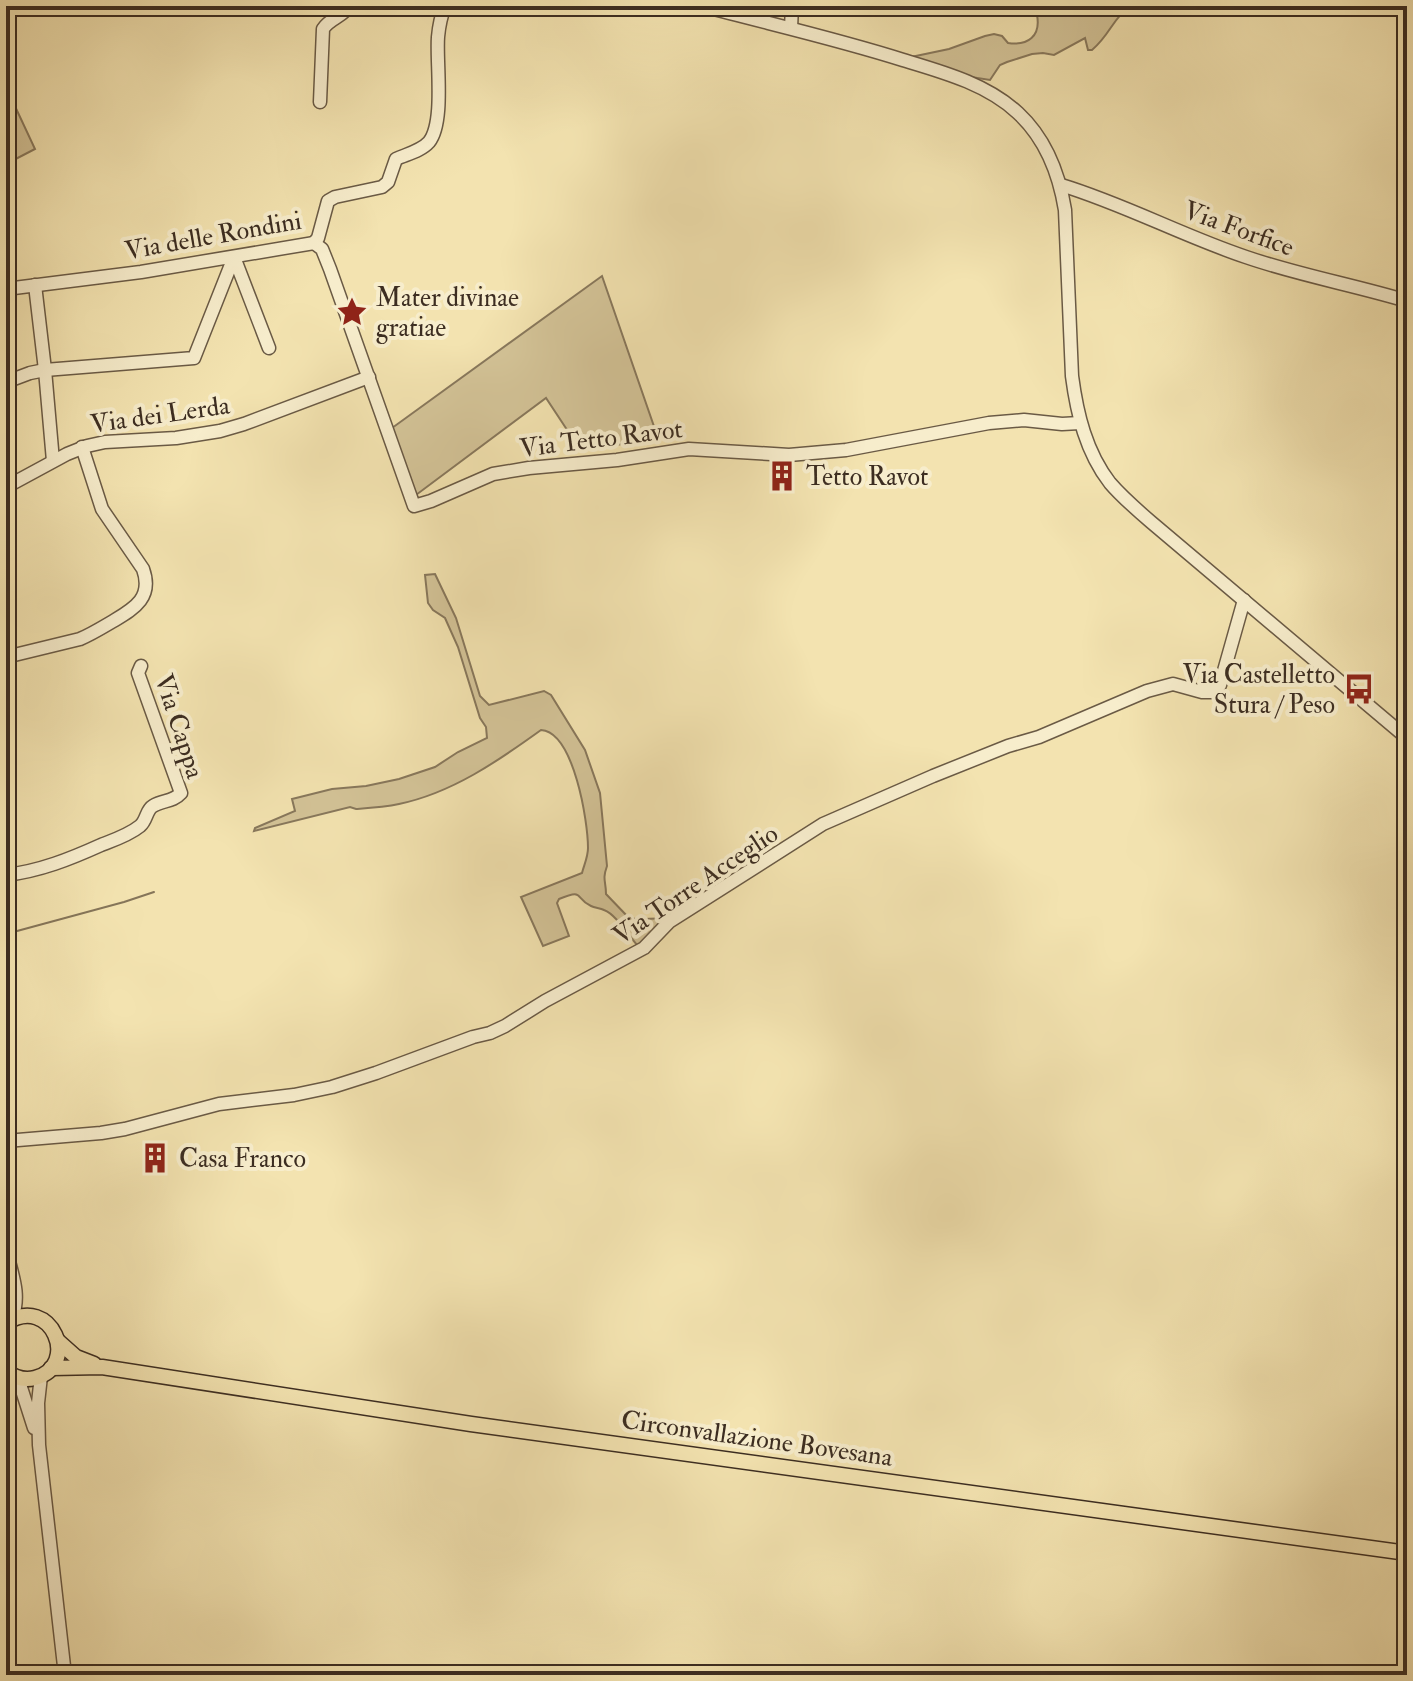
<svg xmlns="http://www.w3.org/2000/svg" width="1413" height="1681" font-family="'IM FELL Double Pica',serif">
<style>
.green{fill:#d4c498;stroke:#88785c;stroke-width:2}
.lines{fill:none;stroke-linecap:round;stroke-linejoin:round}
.stream{stroke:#857559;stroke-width:2}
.minor-casing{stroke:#6a5a45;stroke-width:15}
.major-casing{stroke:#3c2d21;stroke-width:17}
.minor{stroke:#f7edcc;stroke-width:12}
.major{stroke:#f3e3b0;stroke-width:14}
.labels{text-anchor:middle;stroke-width:8;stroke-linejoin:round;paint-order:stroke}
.street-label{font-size:26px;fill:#3c2d21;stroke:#f7edcc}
.poi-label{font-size:26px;fill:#3c2d21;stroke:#f7edcc;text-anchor:start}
</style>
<rect width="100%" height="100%" fill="#f3e3b0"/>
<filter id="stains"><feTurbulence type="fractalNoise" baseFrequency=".0025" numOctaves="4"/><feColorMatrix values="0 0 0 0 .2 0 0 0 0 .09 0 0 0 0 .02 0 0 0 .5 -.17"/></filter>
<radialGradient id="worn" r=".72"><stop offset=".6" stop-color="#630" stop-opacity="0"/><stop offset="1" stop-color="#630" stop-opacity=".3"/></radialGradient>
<g class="green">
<path d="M 1052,6 L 1130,6 C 1113,18 1110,35 1092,50 L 1088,50 L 1085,38 L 1054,55 L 1043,53 L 1032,54 L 1007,62 L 1000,65 L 990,80 L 971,77 L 911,57 L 949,49 L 985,36 L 994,34 L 1002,36 L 1008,43 C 1028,46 1041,36 1037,15 L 1044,9 Z"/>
<path d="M 6,87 L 35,149 L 6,164 Z"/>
<path d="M 602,276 L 658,438 L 581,451 L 546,398 L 416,495 L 392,428 Z"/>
<path d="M 435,574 L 456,618 L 480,696 L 489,705 L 544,691 L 551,695 L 585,750 L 600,793 L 607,866 C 602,880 606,881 606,894 L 629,918 C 642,921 654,917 667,919 L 639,947 C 629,937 617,915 604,910 C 600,908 595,908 591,906 C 574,898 585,888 559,899 L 557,903 L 569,936 L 543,946 L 521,897 L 582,873 C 584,865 588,857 588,848 C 588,822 574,732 541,730 C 498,761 452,793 399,804 C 385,807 370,808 356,809 L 350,807 L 254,831 L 255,828 L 295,811 L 292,799 L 332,789 L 366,786 L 399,779 L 435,767 L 458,752 L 487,738 L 486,727 L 480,718 L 458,647 L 445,618 L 433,610 L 428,603 L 425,575 Z"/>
</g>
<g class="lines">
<path class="stream" d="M 6,934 L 124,902 L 154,892"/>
<g class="minor-casing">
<g id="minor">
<path d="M 703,6 C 770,24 837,39 903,60 C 943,72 987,84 1018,113 C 1046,139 1059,173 1065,210 L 1072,376 C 1077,414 1086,452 1110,483 C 1122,497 1137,510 1151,522 L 1407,738"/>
<path d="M 791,28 L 792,6"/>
<path d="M 320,102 L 323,29 C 330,18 343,17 349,6"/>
<path d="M 1061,185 C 1124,204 1183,236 1246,257 C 1298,275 1354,285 1407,301"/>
<path d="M 314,243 L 322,249 L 330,269 L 414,506 L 431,501 L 493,474 L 529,468 L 617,460 L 689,449 L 789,455 L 846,450 L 989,423 L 1024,420 L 1062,424 L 1080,423"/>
<path d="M 314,243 L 318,238 L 328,201 L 335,197 L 382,187 L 388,182 L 396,159 C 407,154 421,151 429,142 C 445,122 436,62 438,37 C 439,26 441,16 445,6"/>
<path d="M 234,257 L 269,348"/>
<path d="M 35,285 L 45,370 L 53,461"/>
<path d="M 6,289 L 141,272 L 314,243"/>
<path d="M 6,382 L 30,373 L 45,370 L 194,358 L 234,257"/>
<path d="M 6,487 L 67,454 L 87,446 L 105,442 L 176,438 L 220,431 L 244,424 L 369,377"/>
<path d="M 6,657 L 80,639 C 92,634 103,627 115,620 C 135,608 153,597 143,569 L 102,509 L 82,447"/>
<path d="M 6,875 C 40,871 70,859 101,845 C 114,840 129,835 140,826 C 147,820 146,810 153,806 C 163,800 173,802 181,793 L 138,673 L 141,666"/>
<path d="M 6,1141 L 101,1133 L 125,1129 L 219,1104 L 294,1095 L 332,1087 L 376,1073 L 473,1037 L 490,1033 L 505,1026 L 545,1001 L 644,948 L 669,922 L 823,824 L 933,776 L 1008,746 L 1039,737 L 1147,691 L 1173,684 L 1202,692 L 1213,692 L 1220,685 L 1244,600"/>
<path d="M 6,1250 C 12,1275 21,1294 12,1319"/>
<path d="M 41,1376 L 38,1403 L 39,1445 L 65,1675"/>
<path d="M 18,1378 L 34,1428"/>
</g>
</g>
<g class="major-casing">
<g id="major">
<path d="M 6,1323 C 52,1293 81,1366 35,1378 C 24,1381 15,1378 6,1371"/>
<path d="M 58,1341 L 76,1357 L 94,1364"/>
<path d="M 51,1368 L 102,1367 L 471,1424 L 1407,1553"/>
</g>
</g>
<use href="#minor" class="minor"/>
<use href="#major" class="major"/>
</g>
<defs>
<g id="sight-bare" transform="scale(2.4)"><path d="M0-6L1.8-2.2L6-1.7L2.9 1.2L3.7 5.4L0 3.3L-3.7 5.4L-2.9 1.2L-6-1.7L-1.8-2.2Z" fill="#8f2418" stroke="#f7edcc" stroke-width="2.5" paint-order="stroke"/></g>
<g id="building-bare" transform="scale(2.4)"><path d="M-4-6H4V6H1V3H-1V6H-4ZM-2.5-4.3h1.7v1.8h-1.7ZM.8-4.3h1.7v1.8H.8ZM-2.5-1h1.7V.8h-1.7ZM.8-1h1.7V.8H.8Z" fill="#8f2418" stroke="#f7edcc" stroke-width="2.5" paint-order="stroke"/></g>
<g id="bus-bare" transform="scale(2.4)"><path d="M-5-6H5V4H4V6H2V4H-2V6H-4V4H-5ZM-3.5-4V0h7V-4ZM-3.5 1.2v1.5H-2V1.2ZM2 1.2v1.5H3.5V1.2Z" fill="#8f2418" stroke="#f7edcc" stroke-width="2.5" paint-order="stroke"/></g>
</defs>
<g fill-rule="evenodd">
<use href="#sight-bare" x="352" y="312"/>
<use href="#building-bare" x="782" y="476"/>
<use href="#bus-bare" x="1359" y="689"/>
<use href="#building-bare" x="155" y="1158"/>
</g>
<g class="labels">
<g class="street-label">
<text transform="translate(1239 228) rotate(20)" y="9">Via Forfice</text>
<text transform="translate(213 235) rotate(-10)" y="9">Via delle Rondini</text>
<text transform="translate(160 414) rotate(-8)" y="9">Via dei Lerda</text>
<text transform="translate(601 438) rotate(-7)" y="9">Via Tetto Ravot</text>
<text transform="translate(180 726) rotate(72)" y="9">Via Cappa</text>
<text transform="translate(695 884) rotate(-34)" y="9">Via Torre Acceglio</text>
<text transform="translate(757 1438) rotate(8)" y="9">Circonvallazione Bovesana</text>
</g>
<g class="poi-label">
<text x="376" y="306">Mater divinae<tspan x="376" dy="30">gratiae</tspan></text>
<text x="806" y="485">Tetto Ravot</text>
<text x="1335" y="683" text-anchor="end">Via Castelletto<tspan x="1335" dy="30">Stura / Peso</tspan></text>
<text x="179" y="1167">Casa Franco</text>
</g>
</g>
<rect width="1413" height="1681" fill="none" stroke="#f3e3b0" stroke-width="32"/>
<rect x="8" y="8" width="1397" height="1665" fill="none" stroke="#3c2d21" stroke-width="4"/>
<rect x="16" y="16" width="1381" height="1649" fill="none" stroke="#3c2d21" stroke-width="2"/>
<rect width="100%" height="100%" filter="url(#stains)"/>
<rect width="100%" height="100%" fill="url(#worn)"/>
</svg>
